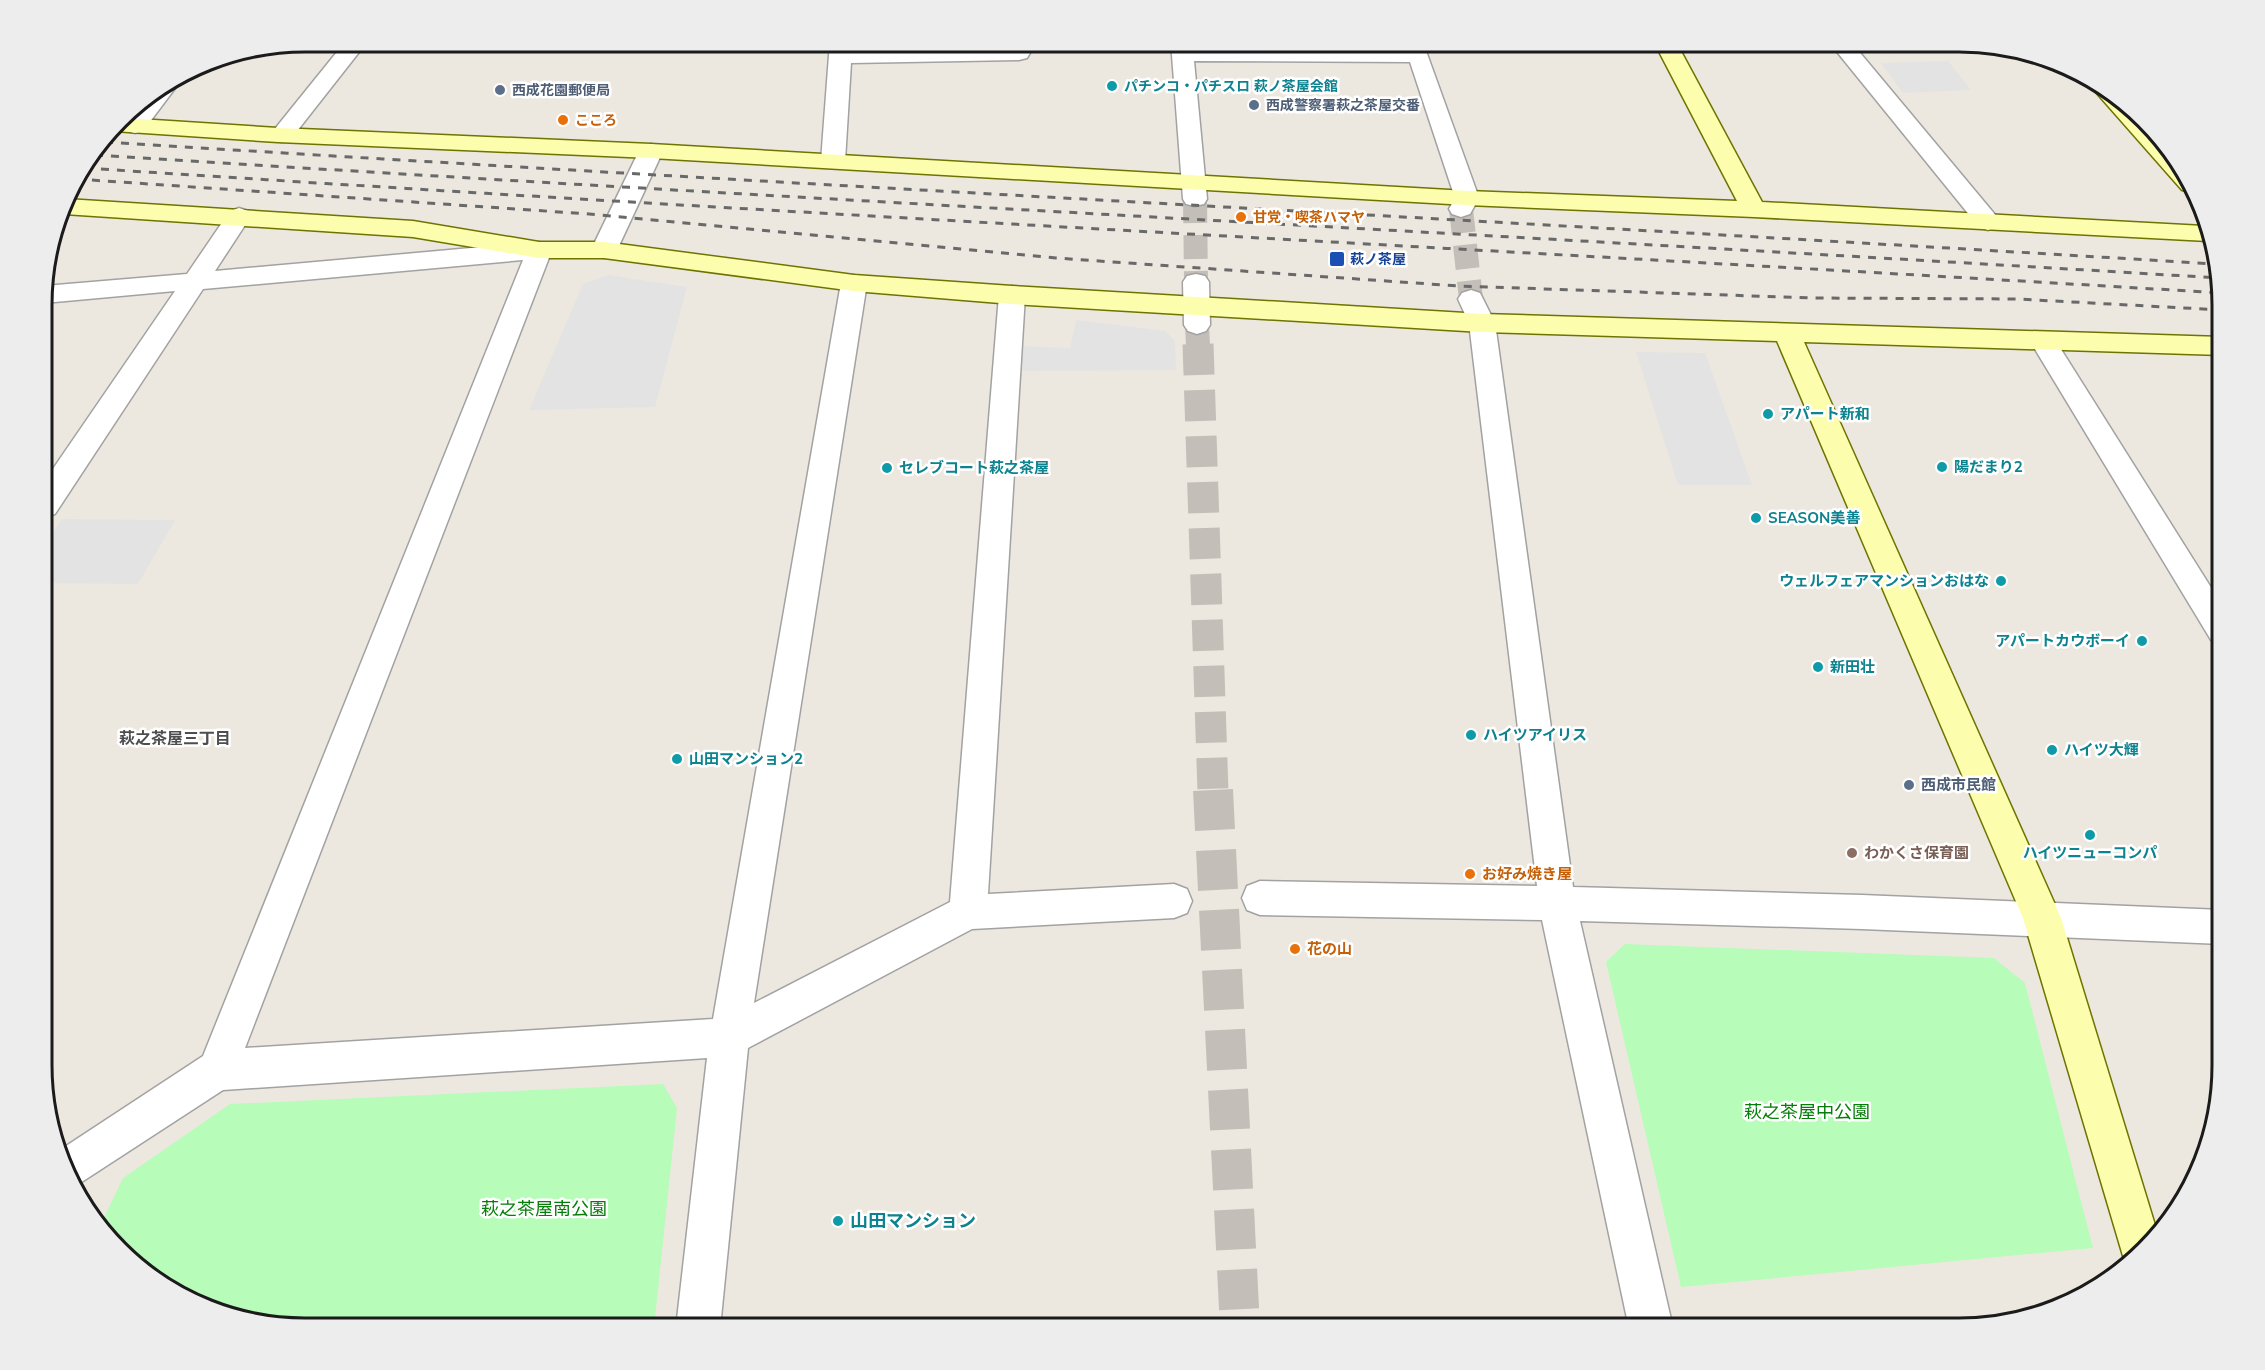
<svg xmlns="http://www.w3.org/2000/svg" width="2265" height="1370" font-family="Mulish,'Noto Sans JP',sans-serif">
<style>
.park{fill:#b7fcb9}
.parking{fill:#e3e3e3}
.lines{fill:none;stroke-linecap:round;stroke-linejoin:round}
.street-tunnel-far2{stroke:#c3bfb8;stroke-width:24;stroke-dasharray:24 12;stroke-linecap:butt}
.street-tunnel-far1{stroke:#c3bfb8;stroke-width:31;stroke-dasharray:31 15;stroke-linecap:butt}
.street-tunnel{stroke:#c3bfb8;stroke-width:40;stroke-dasharray:40 20;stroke-linecap:butt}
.street-casing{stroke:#a2a2a2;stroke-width:3}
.secondary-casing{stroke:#6d7400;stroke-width:3}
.street{fill:#fff;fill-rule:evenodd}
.secondary{fill:#fdfdae;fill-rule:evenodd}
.rail{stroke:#696969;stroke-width:3;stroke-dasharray:8 8;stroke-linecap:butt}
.culture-dot{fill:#0f9aa8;stroke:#fff;stroke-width:2}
.service-dot{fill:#5c6f8a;stroke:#fff;stroke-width:2}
.food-dot{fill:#e8710a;stroke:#fff;stroke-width:2}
.transit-dot{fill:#1a4fb4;stroke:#fff;stroke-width:2}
.education-dot{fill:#8d6e63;stroke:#fff;stroke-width:2}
.labels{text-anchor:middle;stroke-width:5;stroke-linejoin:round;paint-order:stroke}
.far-culture-label{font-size:14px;font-weight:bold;fill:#0d838f;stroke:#fff;text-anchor:start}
.far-service-label{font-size:14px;font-weight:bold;fill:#4e5e75;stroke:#fff;text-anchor:start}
.far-food-label{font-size:14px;font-weight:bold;fill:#c56008;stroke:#fff;text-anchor:start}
.far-transit-label{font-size:14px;font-weight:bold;fill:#164399;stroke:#fff;text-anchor:start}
.culture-label{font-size:15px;font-weight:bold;fill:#0d838f;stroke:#fff;text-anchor:start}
.service-label{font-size:15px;font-weight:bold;fill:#4e5e75;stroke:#fff;text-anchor:start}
.education-label{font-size:15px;font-weight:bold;fill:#785e54;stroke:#fff;text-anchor:start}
.food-label{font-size:15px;font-weight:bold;fill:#c56008;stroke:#fff;text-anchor:start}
.neighbourhood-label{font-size:16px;font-weight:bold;fill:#4e4e4e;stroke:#fff}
.near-park-label{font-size:18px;fill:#057d08;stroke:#fff}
.near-culture-label{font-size:18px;font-weight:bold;fill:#0d838f;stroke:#fff;text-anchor:start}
.rim{fill:none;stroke:#1b1b1b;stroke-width:3}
</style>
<rect width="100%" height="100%" fill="#ede8df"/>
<g class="park">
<path d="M 1625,944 L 1994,958 L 2025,983 L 2093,1248 L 1681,1287 L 1606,962 Z"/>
<path d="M 663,1084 L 677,1108 L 654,1328 L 305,1328 L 237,1319 L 173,1293 L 101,1224 L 123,1178 L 230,1104 Z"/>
</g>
<g class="parking">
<path d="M 1948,61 L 1971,90 L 1903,93 L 1881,63 Z"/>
<path d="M 608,275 L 687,287 L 655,407 L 529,410 L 583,284 Z"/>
<path d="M 1076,320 L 1165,331 L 1175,341 L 1176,370 L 1018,371 L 1019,346 L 1070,348 Z"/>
<path d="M 1636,352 L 1705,353 L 1752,485 L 1678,485 Z"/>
<path d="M 62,519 L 175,520 L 138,584 L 44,583 L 44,546 Z"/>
</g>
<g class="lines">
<g class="street-tunnel-far2">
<path d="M 1195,199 L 1196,282"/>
<path d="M 1461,209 L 1471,299"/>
<path d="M 1197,325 L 1198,345"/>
</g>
<path class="street-tunnel-far1" d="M 1198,344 L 1213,792"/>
<path class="street-tunnel" d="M 1213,790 L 1240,1328"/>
<g class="street-casing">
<g id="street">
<path d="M 345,42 L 367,42 L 290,140 L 282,142 L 274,140 L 270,135 L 274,130 Z"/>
<path d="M 830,42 L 852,42 L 851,50 L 1008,47 L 1008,42 L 1030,42 L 1030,53 L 1027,58 L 1019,60 L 851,63 L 845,161 L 841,166 L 833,168 L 825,166 L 821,161 Z"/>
<path d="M 1171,42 L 1193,42 L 1193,48 L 1399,49 L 1395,42 L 1468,42 L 1465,47 L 1426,51 L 1479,198 L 1470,214 L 1461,217 L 1452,214 L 1449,209 L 1455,198 L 1410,62 L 1194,61 L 1207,199 L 1204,204 L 1195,206 L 1186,204 L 1183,199 Z"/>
<path d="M 1829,42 L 1851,42 L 1997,217 L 2000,222 L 1997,227 L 1988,230 L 1979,227 Z"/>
<path d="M 173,82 L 176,87 L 143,131 L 135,133 L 127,131 L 123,126 L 143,101 Z"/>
<path d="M 651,144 L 659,146 L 663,151 L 617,250 L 613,256 L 604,258 L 595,256 L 591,250 L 639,151 L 643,146 Z"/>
<path d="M 239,208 L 248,211 L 251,216 L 215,271 L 539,242 L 548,244 L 552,250 L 245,1048 L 713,1019 L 841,283 L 845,277 L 854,275 L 863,277 L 867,283 L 754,1003 L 950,902 L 999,295 L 1003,289 L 1012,286 L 1021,289 L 1025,295 L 988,894 L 1174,884 L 1187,889 L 1192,901 L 1187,913 L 1174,918 L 972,929 L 748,1048 L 720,1328 L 676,1328 L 707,1058 L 223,1090 L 77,1185 L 63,1148 L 203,1056 L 523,260 L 203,289 L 55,514 L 44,517 L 44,482 L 175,291 L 44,303 L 44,286 L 187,274 L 230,211 Z"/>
<path d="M 1196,274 L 1205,276 L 1209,282 L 1210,325 L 1206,331 L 1197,334 L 1188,331 L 1184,325 L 1183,282 L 1187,276 Z"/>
<path d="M 1471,290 L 1480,293 L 1495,323 L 1573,887 L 1862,895 L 2222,910 L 2222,944 L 1862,929 L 1580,921 L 1673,1328 L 1629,1328 L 1542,920 L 1260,915 L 1247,910 L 1242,898 L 1247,886 L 1260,881 L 1537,886 L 1469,323 L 1458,299 L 1462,293 Z"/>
<path d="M 2043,332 L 2052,335 L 2222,605 L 2222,644 L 2211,640 L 2030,341 L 2034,335 Z"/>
</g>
</g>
<g class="secondary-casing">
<g id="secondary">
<path d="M 1654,42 L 1676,42 L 1762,202 L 2204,226 L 2208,241 L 1754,217 L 1467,205 L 651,158 L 278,142 L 114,131 L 123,118 L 278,128 L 651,144 L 1467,191 L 1737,201 Z"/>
<path d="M 2095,80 C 2134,110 2178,143 2193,192 L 2182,190 L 2094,90 L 2091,85 Z"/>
<path d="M 66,199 L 413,221 L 539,242 L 604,242 L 854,275 L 1012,286 L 1482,314 L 2222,337 L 2222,355 L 1804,342 L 2061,918 L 2158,1235 L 2146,1251 L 2126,1266 L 2023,918 L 1777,341 L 1482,332 L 1012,304 L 854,291 L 604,258 L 539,258 L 413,237 L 64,214 L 62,213 Z"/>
</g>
</g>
<use href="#street" class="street"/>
<use href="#secondary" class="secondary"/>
<g class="rail">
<path d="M 105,142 C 808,186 1512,221 2215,264"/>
<path d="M 95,155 C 803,200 1511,235 2219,278"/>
<path d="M 85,168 C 797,215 1510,250 2222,293"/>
<path d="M 76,179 L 589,214 L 1056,258 L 1458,286 L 1814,298 L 2017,299 L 2222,310"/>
</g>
</g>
<g class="culture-dot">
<circle cx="1112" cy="86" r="6"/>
<circle cx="1768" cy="414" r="6"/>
<circle cx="1942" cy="467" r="6"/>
<circle cx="887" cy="468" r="6"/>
<circle cx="1756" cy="518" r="6"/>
<circle cx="2001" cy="581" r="6"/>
<circle cx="2142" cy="641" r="6"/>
<circle cx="1818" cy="667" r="6"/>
<circle cx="1471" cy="735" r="6"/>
<circle cx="2052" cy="750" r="6"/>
<circle cx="677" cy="759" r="6"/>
<circle cx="2090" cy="835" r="6"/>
<circle cx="838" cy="1221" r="6"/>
</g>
<g class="service-dot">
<circle cx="500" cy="90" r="6"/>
<circle cx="1254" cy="105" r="6"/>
<circle cx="1909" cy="785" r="6"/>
</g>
<g class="food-dot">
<circle cx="563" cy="120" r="6"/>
<circle cx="1241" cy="217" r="6"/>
<circle cx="1470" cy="874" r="6"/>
<circle cx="1295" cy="949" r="6"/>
</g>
<rect class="transit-dot" x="1329" y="251" width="16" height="16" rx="3"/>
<circle class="education-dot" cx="1852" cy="853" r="6"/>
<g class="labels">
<g class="far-culture-label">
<text x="1124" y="91">パチンコ・パチスロ 萩ノ茶屋会館</text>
</g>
<g class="far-service-label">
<text x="512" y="95">西成花園郵便局</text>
<text x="1266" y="110">西成警察署萩之茶屋交番</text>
</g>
<g class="far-food-label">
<text x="575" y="125">こころ</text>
<text x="1253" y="222">甘党・喫茶ハマヤ</text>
</g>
<g class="far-transit-label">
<text x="1350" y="264">萩ノ茶屋</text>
</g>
<g class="culture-label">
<text x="1780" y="419">アパート新和</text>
<text x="1954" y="472">陽だまり2</text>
<text x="899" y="473">セレブコート萩之茶屋</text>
<text x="1768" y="523">SEASON美善</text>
<text x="1989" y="586" text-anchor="end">ウェルフェアマンションおはな</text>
<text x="2130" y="646" text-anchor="end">アパートカウボーイ</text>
<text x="1830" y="672">新田壮</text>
<text x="1483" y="740">ハイツアイリス</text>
<text x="2064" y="755">ハイツ大輝</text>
<text x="689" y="764">山田マンション2</text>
<text x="2090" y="858" text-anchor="middle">ハイツニューコンパ</text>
</g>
<g class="service-label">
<text x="1921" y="790">西成市民館</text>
</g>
<g class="education-label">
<text x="1864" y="858">わかくさ保育園</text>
</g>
<g class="food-label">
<text x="1482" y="879">お好み焼き屋</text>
<text x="1307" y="954">花の山</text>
</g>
<g class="neighbourhood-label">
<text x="175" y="744">萩之茶屋三丁目</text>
</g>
<g class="near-park-label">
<text x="1807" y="1118">萩之茶屋中公園</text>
<text x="544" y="1215">萩之茶屋南公園</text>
</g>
<g class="near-culture-label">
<text x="850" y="1227">山田マンション</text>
</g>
</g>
<path d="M0 0H2265V1370H0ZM305 52H1959A253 253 0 0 1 2212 305V1065A253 253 0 0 1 1959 1318H305A253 253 0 0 1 52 1065V305A253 253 0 0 1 305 52Z" fill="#ededed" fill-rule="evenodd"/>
<path class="rim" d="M305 52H1959A253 253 0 0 1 2212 305V1065A253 253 0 0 1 1959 1318H305A253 253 0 0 1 52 1065V305A253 253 0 0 1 305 52Z"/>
</svg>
